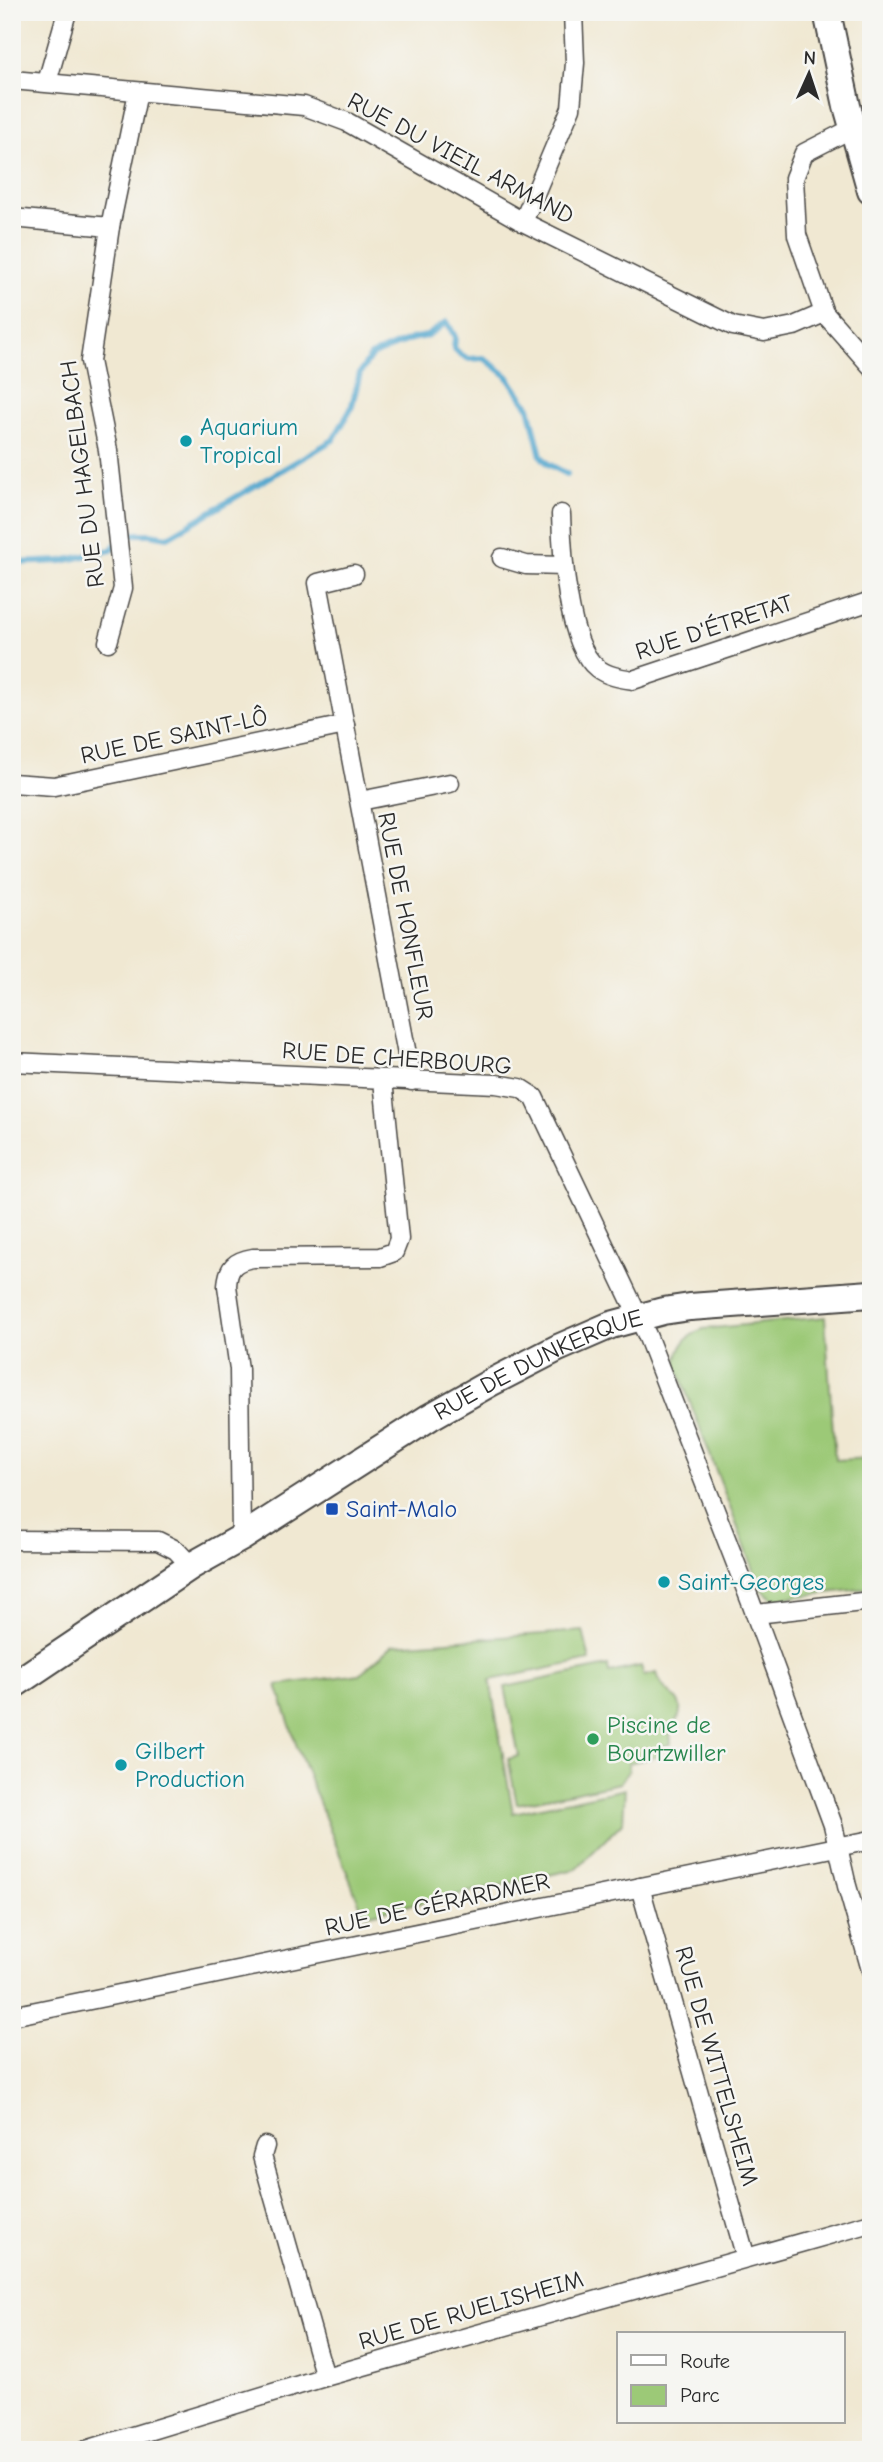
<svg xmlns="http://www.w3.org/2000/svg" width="883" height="2462" font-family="'Comic Neue',sans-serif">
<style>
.green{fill:#9cc977;stroke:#647a51;stroke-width:2}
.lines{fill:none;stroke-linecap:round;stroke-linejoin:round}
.stream{stroke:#51a6cd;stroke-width:6}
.street-casing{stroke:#494744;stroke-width:21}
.secondary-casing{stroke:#494744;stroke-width:30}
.street{stroke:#fff;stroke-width:18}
.secondary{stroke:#fff;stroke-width:26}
.culture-dot{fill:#0f9aa8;stroke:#f6f6f2;stroke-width:2.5}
.transit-dot{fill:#1a4fb4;stroke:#f6f6f2;stroke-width:2.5}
.leisure-dot{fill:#2e9e5b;stroke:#f6f6f2;stroke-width:2.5}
.labels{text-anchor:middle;stroke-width:5;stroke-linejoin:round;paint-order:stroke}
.street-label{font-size:24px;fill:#2b2b2b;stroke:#f6f6f2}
.culture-label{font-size:24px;fill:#0d838f;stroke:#f6f6f2;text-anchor:start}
.transit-label{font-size:24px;fill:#164399;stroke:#f6f6f2;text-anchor:start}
.leisure-label{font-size:24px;fill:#27864d;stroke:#f6f6f2;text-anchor:start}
</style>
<rect width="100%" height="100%" fill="#f6f6f2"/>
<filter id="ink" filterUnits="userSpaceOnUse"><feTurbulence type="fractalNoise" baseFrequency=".0143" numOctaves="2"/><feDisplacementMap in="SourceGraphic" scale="14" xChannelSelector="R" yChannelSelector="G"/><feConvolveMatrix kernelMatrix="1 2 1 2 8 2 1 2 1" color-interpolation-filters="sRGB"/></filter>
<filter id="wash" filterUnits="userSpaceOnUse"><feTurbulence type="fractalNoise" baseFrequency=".00686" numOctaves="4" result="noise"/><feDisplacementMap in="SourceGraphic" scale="28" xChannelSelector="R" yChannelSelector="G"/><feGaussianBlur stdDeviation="1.57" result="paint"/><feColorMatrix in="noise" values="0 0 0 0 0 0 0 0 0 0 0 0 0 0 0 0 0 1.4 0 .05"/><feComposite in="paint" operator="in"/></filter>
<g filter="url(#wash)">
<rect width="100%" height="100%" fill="#f0e8d2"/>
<g class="green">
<path d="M 825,1317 L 835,1460 L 871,1458 L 871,1588 L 773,1599 L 761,1589 L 676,1365 C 678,1347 686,1336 703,1329 Z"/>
<path d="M 583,1631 L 590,1660 L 490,1680 L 513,1813 L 625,1789 L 623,1822 L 576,1869 L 364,1915 L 297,1747 L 277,1685 L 360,1674 L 393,1645 Z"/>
<path d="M 608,1666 L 609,1673 L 641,1666 L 644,1676 L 657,1673 C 663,1702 697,1692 670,1734 L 671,1744 L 658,1747 L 660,1756 L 628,1763 L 629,1770 L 620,1783 L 517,1804 L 508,1759 L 519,1756 L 505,1687 Z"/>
</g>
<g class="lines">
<g class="stream">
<path d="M 122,536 L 123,534 L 150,534 L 168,537 L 333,440 L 351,409 L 360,373 L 371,356 L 411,339 L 427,336 L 447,322 L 455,337 L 454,348 L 460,354 L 469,359 L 484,358 L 507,376 L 529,407 L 541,456 L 548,464 L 567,474"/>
<path d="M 12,563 L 62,561 L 111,550 L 115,545"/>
</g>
</g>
</g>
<g filter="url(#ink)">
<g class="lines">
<g class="street-casing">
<g id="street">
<path d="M 12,80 L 304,106 L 347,122 L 523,222 L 733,326 L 764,332 L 794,326 L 824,313"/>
<path d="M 47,82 L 67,12"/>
<path d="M 853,128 L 804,153 L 794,178 L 797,235 L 824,313 L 871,366"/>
<path d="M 12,218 L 110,227"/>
<path d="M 523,222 L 571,108 L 575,63 L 573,12"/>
<path d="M 561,514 C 562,551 567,645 597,668 C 607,676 621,678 633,680 L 871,601"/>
<path d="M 502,558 L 526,565 L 564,566"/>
<path d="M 354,574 L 318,583 L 412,1081"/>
<path d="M 108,642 L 123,588 L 108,450 L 90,361 L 110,227 L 138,92"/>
<path d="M 12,783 L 54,786 L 345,725"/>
<path d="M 360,801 L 450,783"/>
<path d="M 12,1062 L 496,1084 L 520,1088 L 534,1097 L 647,1335 L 750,1600 L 833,1825 L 847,1886 L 871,1970"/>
<path d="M 241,1538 L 239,1369 L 227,1286 C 228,1267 235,1261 253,1258 L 380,1257 L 394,1252 L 399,1239 L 383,1080"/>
<path d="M 12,1540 L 158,1541 L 176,1550 L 191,1566"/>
<path d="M 756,1614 L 871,1601"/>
<path d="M 640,1887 L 746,2258"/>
<path d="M 12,2016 L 871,1840"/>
<path d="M 265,2146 L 262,2156 L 325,2377"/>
<path d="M 86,2450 L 325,2377 L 871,2223"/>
</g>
</g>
<g class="secondary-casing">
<g id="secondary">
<path d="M 827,12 L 847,106 L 871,191"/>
<path id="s1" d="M 12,1686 L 191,1566 L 241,1538 L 430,1417 L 490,1383 L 558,1348 L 611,1325 L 663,1311 L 690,1307 L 871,1294"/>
</g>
</g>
<use href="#street" class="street"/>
<use href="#secondary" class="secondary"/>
</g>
</g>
<g class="culture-dot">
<circle cx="186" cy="441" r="7"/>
<circle cx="664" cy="1582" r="7"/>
<circle cx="121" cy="1765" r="7"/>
</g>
<rect class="transit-dot" x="325" y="1502" width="14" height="14" rx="3.5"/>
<circle class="leisure-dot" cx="593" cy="1739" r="7"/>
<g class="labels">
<g class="street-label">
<text transform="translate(461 158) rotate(28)" y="8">RUE DU VIEIL ARMAND</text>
<text transform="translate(82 474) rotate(-97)" y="8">RUE DU HAGELBACH</text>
<text transform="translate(714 627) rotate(-18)" y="8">RUE D'ÉTRETAT</text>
<text transform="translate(174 736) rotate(-12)" y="8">RUE DE SAINT-LÔ</text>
<text transform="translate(406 916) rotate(79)" y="8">RUE DE HONFLEUR</text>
<text transform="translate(397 1058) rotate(4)" y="8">RUE DE CHERBOURG</text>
<text dy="8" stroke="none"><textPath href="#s1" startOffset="618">RUE DE DUNKERQUE</textPath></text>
<text transform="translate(437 1904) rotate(-12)" y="8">RUE DE GÉRARDMER</text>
<text transform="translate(717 2066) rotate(74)" y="8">RUE DE WITTELSHEIM</text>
<text transform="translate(471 2310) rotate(-16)" y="8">RUE DE RUELISHEIM</text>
</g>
<g class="culture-label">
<text x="200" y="435">Aquarium<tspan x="200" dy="28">Tropical</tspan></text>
<text x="678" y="1590">Saint-Georges</text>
<text x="135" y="1759">Gilbert<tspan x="135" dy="28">Production</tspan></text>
</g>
<g class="transit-label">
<text x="346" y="1517">Saint-Malo</text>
</g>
<g class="leisure-label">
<text x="607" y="1733">Piscine de<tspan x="607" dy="28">Bourtzwiller</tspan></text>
</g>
</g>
<rect width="883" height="2462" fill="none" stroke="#f6f6f2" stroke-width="42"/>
<rect x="617" y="2332" width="228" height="91" fill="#f6f6f2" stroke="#a5a5a2" stroke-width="2"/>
<rect x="631" y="2355" width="35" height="10" fill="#ffffff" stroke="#a5a5a2" stroke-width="2"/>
<text x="680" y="2368" font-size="21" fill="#2b2b2b">Route</text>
<rect x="631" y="2385" width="35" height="21" fill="#9cc977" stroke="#a5a5a2" stroke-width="2"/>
<text x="680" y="2402" font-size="21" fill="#2b2b2b">Parc</text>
<g transform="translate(809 74) rotate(3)" stroke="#f6f6f2" stroke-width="5" paint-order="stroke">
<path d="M0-5L12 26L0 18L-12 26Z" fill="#2b2b2b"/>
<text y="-10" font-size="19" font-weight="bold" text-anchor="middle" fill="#2b2b2b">N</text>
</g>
</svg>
